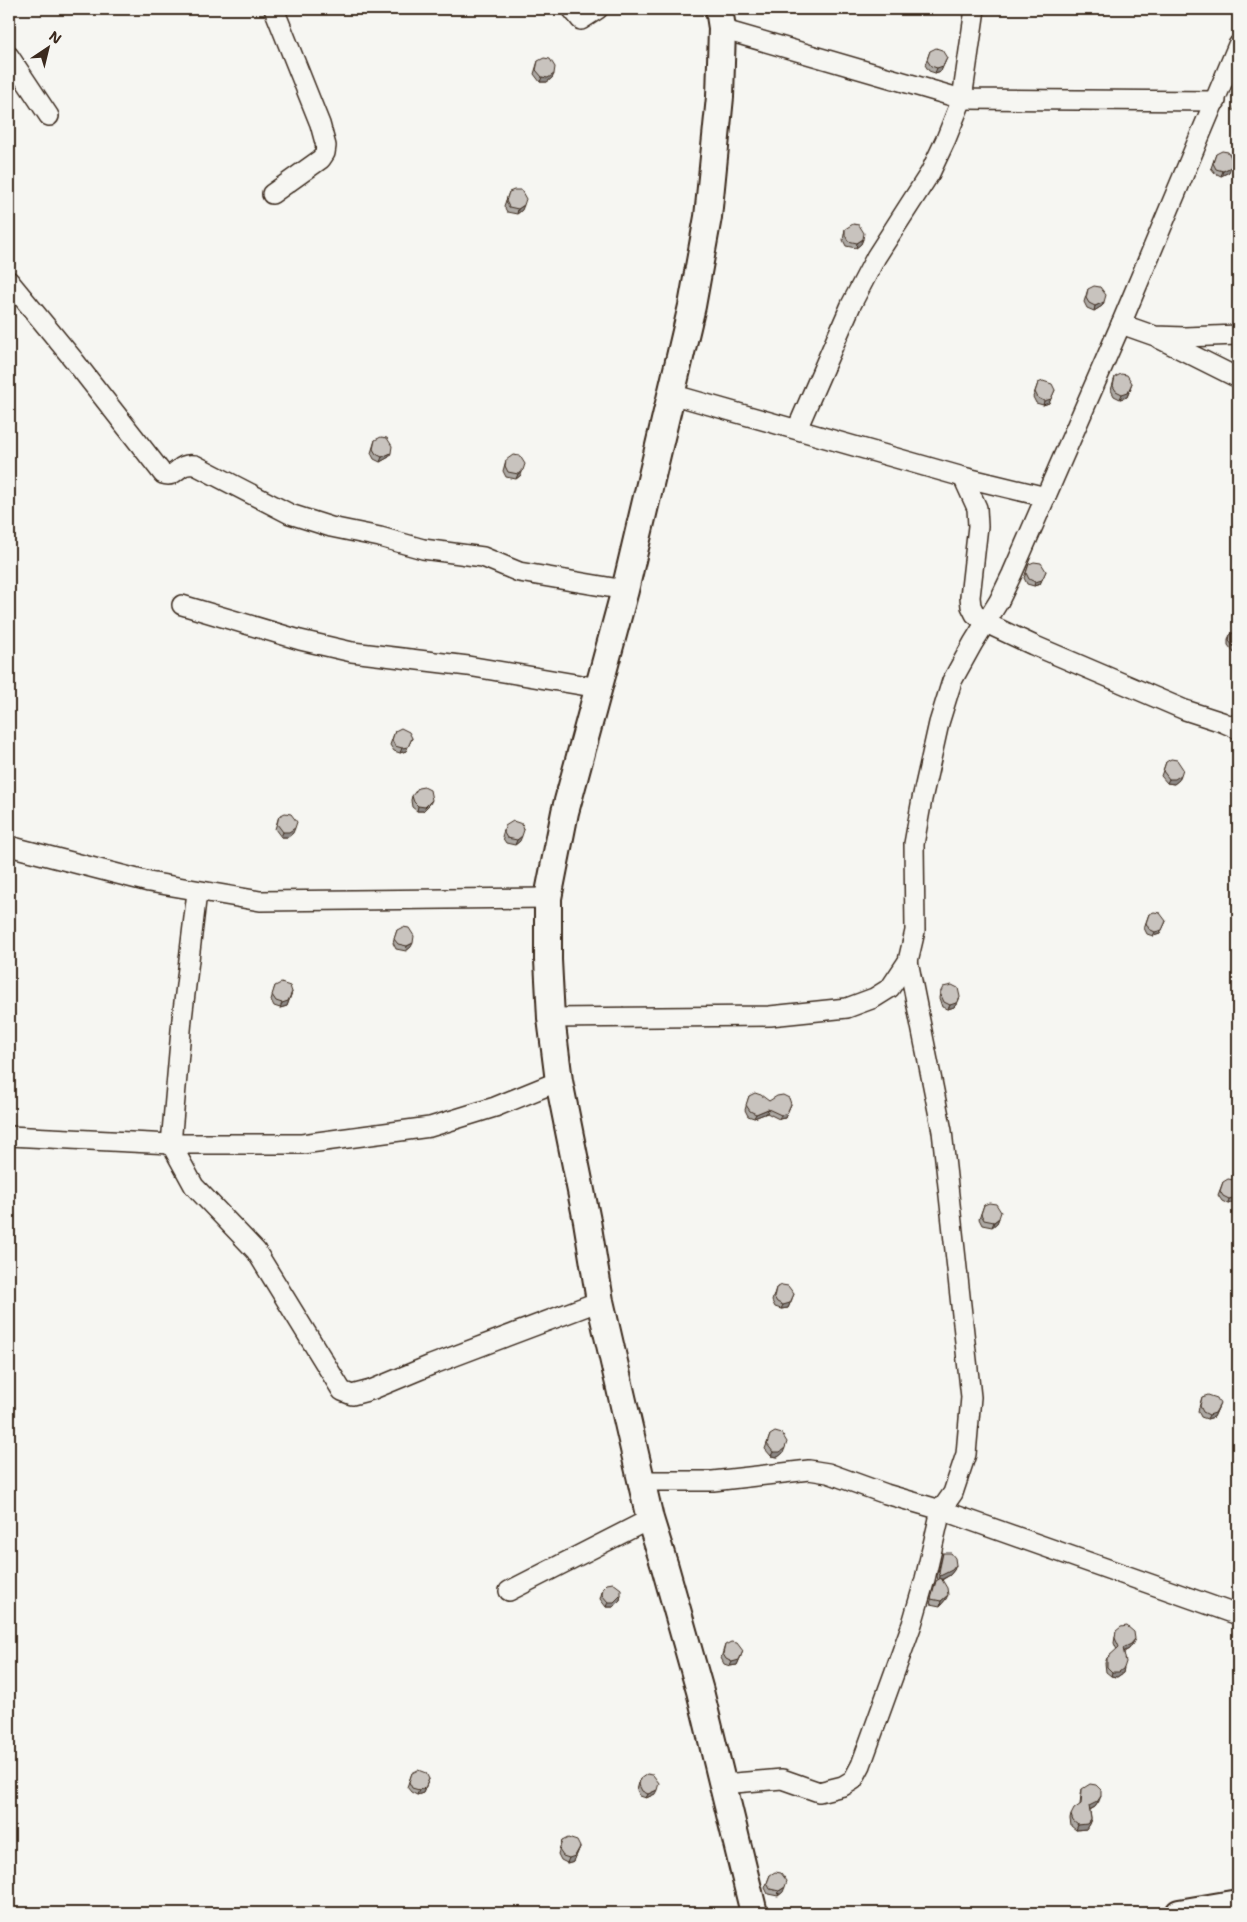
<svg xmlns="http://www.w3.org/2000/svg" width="1247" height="1922" font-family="'Shantell Sans',sans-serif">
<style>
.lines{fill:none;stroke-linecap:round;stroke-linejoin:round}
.street-casing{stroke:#3b2a1e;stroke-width:22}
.secondary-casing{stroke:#3b2a1e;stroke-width:30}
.street{stroke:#f6f6f2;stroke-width:19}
.secondary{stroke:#f6f6f2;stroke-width:26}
.wall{fill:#aca8a3;stroke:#3b2a1e}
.shaded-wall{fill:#8c8885;stroke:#3b2a1e}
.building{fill:#c8c3be;stroke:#3b2a1e}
</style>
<rect width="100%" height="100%" fill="#f6f6f2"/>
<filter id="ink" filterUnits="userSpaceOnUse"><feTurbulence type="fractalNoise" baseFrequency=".02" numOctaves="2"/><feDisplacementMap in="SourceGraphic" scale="10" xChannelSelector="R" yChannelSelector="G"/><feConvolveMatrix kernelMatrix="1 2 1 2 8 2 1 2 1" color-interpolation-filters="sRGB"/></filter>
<g filter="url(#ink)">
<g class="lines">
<g class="street-casing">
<g id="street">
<path d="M 572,9 L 581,20 L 598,9"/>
<path d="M 721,29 L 962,99 L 1216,101"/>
<path d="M 9,56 L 49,116"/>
<path d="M 272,194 L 321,159 L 325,153 L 326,146 L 320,124 L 274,9"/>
<path d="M 9,281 L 73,359 L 163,474 C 178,479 176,462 195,465 L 290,514 L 331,527 L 380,537 L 423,549 L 483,557 L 519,572 L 625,590"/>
<path d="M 1121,324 L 1155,336 L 1185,337 L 1238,335"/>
<path d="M 1160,339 L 1238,378"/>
<path d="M 671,394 L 963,477 L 1046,497"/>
<path d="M 797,429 L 851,305 L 876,257 L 930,173 L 946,139 L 962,99 L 975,9"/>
<path d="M 963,477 L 977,508 L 978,526 L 970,597 L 971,606 L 975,614 L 986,623 L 1033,645 L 1185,710 L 1222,722 L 1238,729"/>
<path d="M 182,605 L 300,640 L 352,652 L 468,666 L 599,688"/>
<path d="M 9,846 L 149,882 L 260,901 L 548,898"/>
<path d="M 197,892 L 182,1019 L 171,1144 L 194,1186 L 256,1251 L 342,1391 L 352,1395 L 371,1390 L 431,1365 L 600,1301"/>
<path d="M 551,1018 L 770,1016 L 847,1008 L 874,998 L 890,988 L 908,961 L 915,931 L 914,844 L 922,799 L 939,723 L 952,681 L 973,643 L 999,601 L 1012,574 L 1121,324 L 1238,45"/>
<path d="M 9,1136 L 171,1144 L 302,1144 L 430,1127 L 495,1107 L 559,1081"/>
<path d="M 640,1481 L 713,1481 L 809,1470 L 828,1473 L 886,1494 L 941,1510 L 1238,1615"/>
<path d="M 509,1591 L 650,1519"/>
<path d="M 723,1784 L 782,1779 L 819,1792 L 843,1786 L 853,1780 L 861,1765 L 912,1624 L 925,1579 L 941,1510 L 953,1493 L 966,1454 L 971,1397 L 942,1131 L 908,961"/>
</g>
</g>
<g class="secondary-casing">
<g id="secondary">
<path d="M 719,9 L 722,28 L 720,97 L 708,217 L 692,306 L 625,590 L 565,812 L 548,898 L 548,960 L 551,1018 L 559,1081 L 587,1221 L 600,1301 L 650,1519 L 665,1567 L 700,1691 L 754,1913"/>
<path d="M 1179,1913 L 1238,1903"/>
</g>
</g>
<use href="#street" class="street"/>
<use href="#secondary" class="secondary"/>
</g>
<g class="wall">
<path d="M 930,51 L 945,62 L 941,71 L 935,73 L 929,71 L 925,65 Z"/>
<path d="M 538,61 L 554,74 L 552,78 L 547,82 L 540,82 L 534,74 Z"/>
<path d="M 1238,98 L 1238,116 L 1234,110 Z"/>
<path d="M 1216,154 L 1229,172 L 1221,176 L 1215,173 L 1211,168 Z"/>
<path d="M 509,192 L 522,210 L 517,214 L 507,212 L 504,206 Z"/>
<path d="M 845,229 L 863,239 L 861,244 L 856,248 L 846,246 L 843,240 Z"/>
<path d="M 1088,289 L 1104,302 L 1102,306 L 1094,311 L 1087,308 L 1084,302 Z"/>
<path d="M 1115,377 L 1131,388 L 1127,397 L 1120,399 L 1114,396 L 1111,390 Z"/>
<path d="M 1038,383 L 1053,394 L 1049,403 L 1043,405 L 1036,403 L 1033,397 Z"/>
<path d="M 375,440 L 389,457 L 380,462 L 374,459 L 371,453 Z"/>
<path d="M 506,460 L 521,475 L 516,479 L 506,477 L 503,471 Z"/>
<path d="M 1029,564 L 1044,575 L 1040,584 L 1034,586 L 1027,584 L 1024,578 Z"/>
<path d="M 1230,635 L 1238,653 L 1234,653 L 1228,645 L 1228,639 Z"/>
<path d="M 395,731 L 412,738 L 406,751 L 400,753 L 394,751 L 390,745 Z"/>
<path d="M 1166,762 L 1179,780 L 1174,784 L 1167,783 L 1161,776 Z"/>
<path d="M 412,796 L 430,804 L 423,811 L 417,811 L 412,807 L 411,800 Z"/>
<path d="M 279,816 L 293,833 L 288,837 L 281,837 L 275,829 Z"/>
<path d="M 505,826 L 520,841 L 515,845 L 506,843 L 502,837 Z"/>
<path d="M 1149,914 L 1166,921 L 1160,934 L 1153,936 L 1147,934 L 1144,928 Z"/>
<path d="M 397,930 L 411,947 L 406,951 L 396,949 L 393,943 Z"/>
<path d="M 275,986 L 292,992 L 287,1006 L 280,1008 L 274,1006 L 271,1000 Z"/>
<path d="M 940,993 L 958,1002 L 954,1007 L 948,1009 L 942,1007 L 939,998 Z"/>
<path d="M 749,1096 L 769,1101 L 791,1104 L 785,1118 L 779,1119 L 767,1113 L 754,1118 L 748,1116 L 745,1110 Z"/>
<path d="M 1223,1182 L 1234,1202 L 1228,1204 L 1222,1201 L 1218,1195 Z"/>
<path d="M 984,1205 L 999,1218 L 997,1223 L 992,1227 L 982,1225 L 979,1219 Z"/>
<path d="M 776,1288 L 792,1299 L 788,1308 L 781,1309 L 775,1307 L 772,1301 Z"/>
<path d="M 1202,1397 L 1218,1408 L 1214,1417 L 1207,1419 L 1201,1417 L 1198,1411 Z"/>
<path d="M 770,1435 L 783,1453 L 778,1457 L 771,1456 L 765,1449 Z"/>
<path d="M 943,1553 L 956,1565 L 954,1570 L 950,1575 L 942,1580 L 946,1599 L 940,1606 L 930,1604 L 935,1586 L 938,1580 L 937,1576 Z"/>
<path d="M 603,1588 L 621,1595 L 620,1600 L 613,1607 L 606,1607 L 600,1599 Z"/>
<path d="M 1116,1631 L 1133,1643 L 1129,1649 L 1124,1652 L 1123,1673 L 1117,1677 L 1111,1676 L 1106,1672 L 1105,1663 L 1107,1658 L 1117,1650 L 1114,1643 Z"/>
<path d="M 725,1645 L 741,1656 L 737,1665 L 730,1666 L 724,1664 L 721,1658 Z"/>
<path d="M 412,1773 L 429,1779 L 423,1793 L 417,1795 L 411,1792 L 407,1787 Z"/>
<path d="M 640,1779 L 655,1794 L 646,1798 L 640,1796 L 637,1790 Z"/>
<path d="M 1082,1789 L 1099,1801 L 1095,1807 L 1090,1810 L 1091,1819 L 1089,1824 L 1086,1829 L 1076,1830 L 1071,1826 L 1070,1819 L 1071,1815 L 1080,1805 L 1081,1794 Z"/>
<path d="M 562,1841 L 580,1847 L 574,1861 L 567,1863 L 561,1860 L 558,1854 Z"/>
<path d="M 770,1875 L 783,1892 L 778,1896 L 768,1894 L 765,1888 Z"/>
</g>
<g class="shaded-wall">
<path d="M 947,58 L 941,71 L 935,73 L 937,68 Z"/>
<path d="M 554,74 L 552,78 L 547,82 L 540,82 L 542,77 Z"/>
<path d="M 1231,167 L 1229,172 L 1221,176 L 1223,171 Z"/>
<path d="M 524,205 L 522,210 L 517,214 L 518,209 Z"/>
<path d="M 863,239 L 861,244 L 856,248 L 857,243 Z"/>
<path d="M 1104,302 L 1102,306 L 1094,311 L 1095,306 Z"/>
<path d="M 1132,383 L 1127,397 L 1120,399 L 1122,394 Z"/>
<path d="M 1055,390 L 1049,403 L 1043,405 L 1044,401 Z"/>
<path d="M 391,453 L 389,457 L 380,462 L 382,457 Z"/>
<path d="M 523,470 L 521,475 L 516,479 L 518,474 Z"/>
<path d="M 1046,571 L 1040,584 L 1034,586 L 1035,582 Z"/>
<path d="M 1235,648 L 1238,649 L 1238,653 L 1234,653 Z"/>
<path d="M 412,738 L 406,751 L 400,753 L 402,748 Z"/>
<path d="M 1181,775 L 1179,780 L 1174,784 L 1167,783 L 1169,779 Z"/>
<path d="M 432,800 L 430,804 L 423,811 L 417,811 L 418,806 Z"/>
<path d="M 295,828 L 293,833 L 288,837 L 281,837 L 283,832 Z"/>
<path d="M 522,836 L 520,841 L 515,845 L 517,840 Z"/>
<path d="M 1166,921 L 1160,934 L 1153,936 L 1155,932 Z"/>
<path d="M 413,943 L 411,947 L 406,951 L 407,946 Z"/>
<path d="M 292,992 L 287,1006 L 280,1008 L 282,1003 Z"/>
<path d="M 960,997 L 958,1002 L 954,1007 L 948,1009 L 950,1005 Z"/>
<path d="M 791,1104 L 785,1118 L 779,1119 L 781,1115 Z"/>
<path d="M 768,1109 L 767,1113 L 754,1118 L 756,1114 Z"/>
<path d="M 1238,1192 L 1234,1202 L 1228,1204 L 1229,1199 Z"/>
<path d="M 999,1218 L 997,1223 L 992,1227 L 994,1222 Z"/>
<path d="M 794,1294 L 788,1308 L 781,1309 L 783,1305 Z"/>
<path d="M 1220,1404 L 1214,1417 L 1207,1419 L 1209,1415 Z"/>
<path d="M 785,1448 L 783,1453 L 778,1457 L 771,1456 L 773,1452 Z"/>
<path d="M 956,1565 L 954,1570 L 950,1575 L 939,1581 L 940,1576 Z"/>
<path d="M 621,1595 L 620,1600 L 613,1607 L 606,1607 L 608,1602 Z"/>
<path d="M 948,1595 L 946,1599 L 940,1606 L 941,1601 Z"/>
<path d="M 1135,1639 L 1133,1643 L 1129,1649 L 1121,1653 L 1123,1648 Z"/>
<path d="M 743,1651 L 737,1665 L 730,1666 L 732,1662 Z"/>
<path d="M 1124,1668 L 1123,1673 L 1117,1677 L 1111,1676 L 1112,1672 Z"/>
<path d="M 429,1779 L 423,1793 L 417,1795 L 419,1790 Z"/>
<path d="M 657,1790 L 655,1794 L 646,1798 L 648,1794 Z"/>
<path d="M 1101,1796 L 1099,1801 L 1095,1807 L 1087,1811 L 1089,1806 Z"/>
<path d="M 1091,1819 L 1089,1824 L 1086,1829 L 1076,1830 L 1078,1825 Z"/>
<path d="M 580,1847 L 574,1861 L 567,1863 L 569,1858 Z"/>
<path d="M 785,1887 L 783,1892 L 778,1896 L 779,1891 Z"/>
</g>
<g class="building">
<path d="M 936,48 L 942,50 L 947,58 L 943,66 L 937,68 L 931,66 L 927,60 L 930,51 Z"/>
<path d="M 544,58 L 550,59 L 555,67 L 554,74 L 548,78 L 542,77 L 536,70 L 538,61 Z"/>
<path d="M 1238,98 L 1238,110 L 1236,105 Z"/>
<path d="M 1222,151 L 1228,152 L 1233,161 L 1231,167 L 1223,171 L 1216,169 L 1213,163 L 1216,154 Z"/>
<path d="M 514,190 L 521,190 L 526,199 L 524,205 L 518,209 L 509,207 L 506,201 L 509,192 Z"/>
<path d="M 853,224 L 859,225 L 864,233 L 863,239 L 857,243 L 848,241 L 845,235 L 845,229 Z"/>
<path d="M 1094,286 L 1100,287 L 1106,295 L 1104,302 L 1095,306 L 1089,303 L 1086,298 L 1088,289 Z"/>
<path d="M 1121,374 L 1127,375 L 1132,383 L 1128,392 L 1122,394 L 1116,391 L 1113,386 L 1115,377 Z"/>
<path d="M 1043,381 L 1052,384 L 1055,390 L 1051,399 L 1044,401 L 1038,398 L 1035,392 L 1038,383 Z"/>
<path d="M 381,437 L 387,438 L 392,446 L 391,453 L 382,457 L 376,454 L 373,449 L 375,440 Z"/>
<path d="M 513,455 L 520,456 L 525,464 L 523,470 L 518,474 L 508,472 L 505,466 L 506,460 Z"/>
<path d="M 1034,562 L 1041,563 L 1046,571 L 1042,580 L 1035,582 L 1029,579 L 1026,573 L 1029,564 Z"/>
<path d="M 1238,629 L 1238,649 L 1235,648 L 1229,641 L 1230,635 Z"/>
<path d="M 401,728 L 409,732 L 412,738 L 408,747 L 402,748 L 395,746 L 392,740 L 395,731 Z"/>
<path d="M 1171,759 L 1177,760 L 1183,769 L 1181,775 L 1175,779 L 1169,779 L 1163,771 L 1166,762 Z"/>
<path d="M 424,787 L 430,790 L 432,800 L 425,807 L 418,806 L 414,802 L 412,796 L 418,788 Z"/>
<path d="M 285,813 L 291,814 L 297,822 L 295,828 L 289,832 L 283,832 L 277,824 L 279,816 Z"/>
<path d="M 513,821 L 522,824 L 524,830 L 522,836 L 517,840 L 507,838 L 504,833 L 505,826 Z"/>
<path d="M 1154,912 L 1160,913 L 1166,921 L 1162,930 L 1155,932 L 1149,929 L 1146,923 L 1149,914 Z"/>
<path d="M 403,927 L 409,928 L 414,936 L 413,943 L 407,946 L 398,944 L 394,939 L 397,930 Z"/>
<path d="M 281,983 L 290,986 L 292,992 L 288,1001 L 282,1003 L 276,1001 L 272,995 L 275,986 Z"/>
<path d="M 952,985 L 958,988 L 960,997 L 956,1003 L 950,1005 L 944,1002 L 940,993 L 943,987 Z"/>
<path d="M 755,1093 L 761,1095 L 769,1101 L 777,1096 L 783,1095 L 789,1098 L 791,1104 L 787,1113 L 781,1115 L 768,1109 L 756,1114 L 750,1111 L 746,1105 L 749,1096 Z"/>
<path d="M 1228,1179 L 1234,1180 L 1238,1186 L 1238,1192 L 1236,1197 L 1229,1199 L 1223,1196 L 1220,1191 L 1223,1182 Z"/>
<path d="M 989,1203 L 996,1204 L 1001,1212 L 999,1218 L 994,1222 L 984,1220 L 981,1214 L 984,1205 Z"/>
<path d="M 782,1285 L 788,1286 L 794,1294 L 790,1303 L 783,1305 L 777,1302 L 774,1297 L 776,1288 Z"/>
<path d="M 1208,1395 L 1217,1398 L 1220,1404 L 1215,1413 L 1209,1415 L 1203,1412 L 1200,1406 L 1202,1397 Z"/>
<path d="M 775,1432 L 782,1434 L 787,1442 L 785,1448 L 780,1452 L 773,1452 L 767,1444 L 770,1435 Z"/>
<path d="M 943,1553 L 951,1553 L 955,1558 L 956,1565 L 952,1570 L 940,1576 L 939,1572 Z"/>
<path d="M 941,1578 L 947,1588 L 948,1595 L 941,1601 L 931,1599 L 936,1581 Z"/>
<path d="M 613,1583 L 621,1589 L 621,1595 L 614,1602 L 608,1602 L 602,1595 L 603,1588 L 607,1584 Z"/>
<path d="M 1127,1626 L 1134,1632 L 1135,1639 L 1131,1644 L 1123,1648 L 1126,1662 L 1124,1668 L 1119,1672 L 1112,1672 L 1107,1667 L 1107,1658 L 1119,1647 L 1115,1638 L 1116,1631 L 1121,1627 Z"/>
<path d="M 731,1642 L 737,1643 L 743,1651 L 739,1660 L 732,1662 L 726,1659 L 723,1654 L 725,1645 Z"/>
<path d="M 418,1770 L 426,1773 L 429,1779 L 425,1788 L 419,1790 L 412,1788 L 409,1782 L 412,1773 Z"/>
<path d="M 647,1774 L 653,1775 L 659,1783 L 657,1790 L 648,1794 L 642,1791 L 639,1785 L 640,1779 Z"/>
<path d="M 1090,1784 L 1096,1785 L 1101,1790 L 1101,1796 L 1097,1802 L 1089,1806 L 1091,1819 L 1087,1824 L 1078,1825 L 1073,1821 L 1071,1815 L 1074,1809 L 1081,1804 L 1082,1789 Z"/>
<path d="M 568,1838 L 577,1841 L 580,1847 L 575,1856 L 569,1858 L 563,1856 L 559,1850 L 562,1841 Z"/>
<path d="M 775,1872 L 781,1873 L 787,1881 L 785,1887 L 779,1891 L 770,1889 L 767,1883 L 770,1875 Z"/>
</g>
</g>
<rect width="1247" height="1922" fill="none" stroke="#f6f6f2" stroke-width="30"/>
<rect x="15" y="15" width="1217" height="1892" fill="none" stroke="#3b2a1e" stroke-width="2" filter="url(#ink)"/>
<g transform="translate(48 48) rotate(35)" stroke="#f6f6f2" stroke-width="4" paint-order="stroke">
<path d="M0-4L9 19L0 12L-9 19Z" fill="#3b2a1e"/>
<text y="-8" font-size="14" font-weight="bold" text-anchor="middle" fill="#3b2a1e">N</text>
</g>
</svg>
